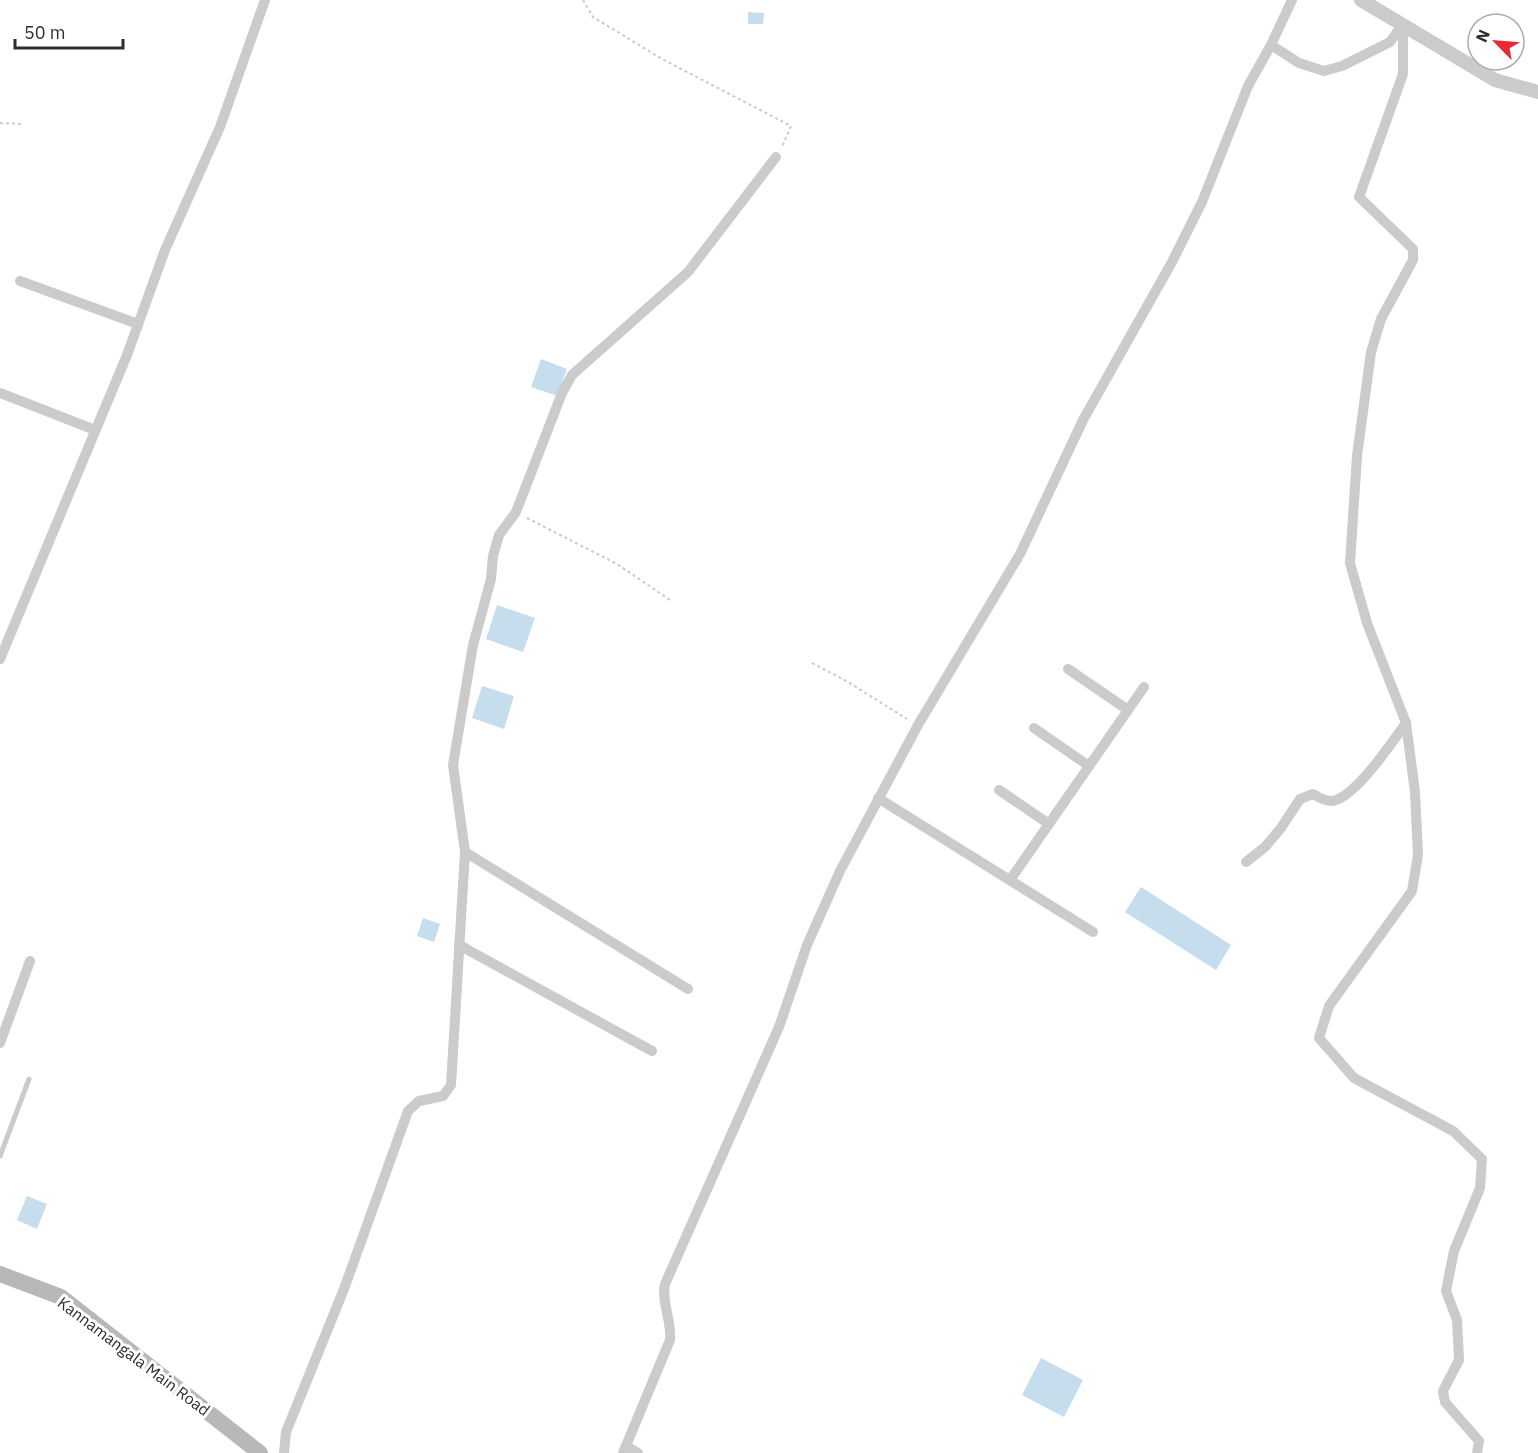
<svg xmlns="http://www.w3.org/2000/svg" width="1538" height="1453" font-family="'IBM Plex Sans',sans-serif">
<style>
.water{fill:#c6dded}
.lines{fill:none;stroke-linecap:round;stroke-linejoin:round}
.path{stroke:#cbcbcb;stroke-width:2;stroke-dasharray:3 3;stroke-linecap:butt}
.service{stroke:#cbcbcb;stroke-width:5}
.minor{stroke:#cbcbcb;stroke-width:10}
.tertiary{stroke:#cbcbcb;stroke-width:14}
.secondary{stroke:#b8b8b8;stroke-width:16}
.labels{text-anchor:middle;stroke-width:6;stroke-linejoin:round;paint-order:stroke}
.street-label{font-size:16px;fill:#2e2e2e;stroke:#fff}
</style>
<rect width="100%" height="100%" fill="#fff"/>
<g class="water">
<path d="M 748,12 L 764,13 L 763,24 L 748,24 Z"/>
<path d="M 541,359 L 567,369 L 557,396 L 531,387 Z"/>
<path d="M 497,605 L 535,618 L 523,652 L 486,639 Z"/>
<path d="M 482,686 L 514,696 L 504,729 L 472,718 Z"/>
<path d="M 1141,887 L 1231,945 L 1216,970 L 1125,912 Z"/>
<path d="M 423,918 L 440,924 L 434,942 L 417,936 Z"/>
<path d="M 27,1196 L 47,1204 L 37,1229 L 17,1220 Z"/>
<path d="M 1041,1358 L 1083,1380 L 1064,1417 L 1022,1395 Z"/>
</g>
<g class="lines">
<g class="path">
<path d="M 583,0 L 593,17 L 662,59 L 791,126 L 782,147"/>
<path d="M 0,123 L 21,124"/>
<path d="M 527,518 L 617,564 L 670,600"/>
<path d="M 812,663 L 848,682 L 907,719"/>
</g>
<path class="service" d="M 0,1156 L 29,1079"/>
<g class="minor">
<path d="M 1403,24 L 1403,74 L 1359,197 L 1413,249 L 1413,260 L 1381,319 L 1371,352 L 1357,456 L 1350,563 L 1367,623 L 1406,723 L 1415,792 L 1418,855 L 1412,891 L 1329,1006 L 1319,1038 L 1354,1078 L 1453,1131 L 1482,1159 L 1480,1188 L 1454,1251 L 1446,1291 L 1457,1320 L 1459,1360 L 1443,1391 L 1445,1402 L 1479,1441 L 1477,1453"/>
<path d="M 1271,45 L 1299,63 L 1324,71 L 1342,66 L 1390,42 L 1403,24"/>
<path d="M 20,281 L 138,324"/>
<path d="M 0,393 L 95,430"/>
<path d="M 0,659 L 127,355 L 165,250 L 220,127 L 265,0"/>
<path d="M 1068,669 L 1128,710"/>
<path d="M 1034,728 L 1089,766"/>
<path d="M 999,790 L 1049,824"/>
<path d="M 878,798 L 1093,932"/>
<path d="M 465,852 L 688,989"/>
<path d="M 1246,862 L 1265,847 L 1281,828 L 1300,799 L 1313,794 C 1318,797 1325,801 1331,801 C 1354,800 1392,742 1406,723"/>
<path d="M 1010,880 L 1144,687"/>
<path d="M 459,945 L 652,1051"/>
<path d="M 0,1043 L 30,961"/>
<path d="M 626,1446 L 638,1453"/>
<path d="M 284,1453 L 286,1432 L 344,1289 L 408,1111 L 419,1101 L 443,1096 L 451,1085 L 465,852 L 453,765 L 473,645 L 491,579 L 493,556 L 499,535 L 516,512 L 562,393 L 572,375 L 688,272 L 776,157"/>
<path d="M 623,1453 L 670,1340 C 672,1320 661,1303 665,1284 L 779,1027 L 807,945 L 840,871 L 918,725 L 1020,554 L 1083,420 L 1172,262 L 1202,202 L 1248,86 L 1271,45 L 1292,0"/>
</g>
<path class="tertiary" d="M 1361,0 L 1495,80 L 1538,92"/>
<path class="secondary" d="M 0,1274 L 61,1297 L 260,1453"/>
</g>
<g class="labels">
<g class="street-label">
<text transform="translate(134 1356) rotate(37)" y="6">Kannamangala Main Road</text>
</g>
</g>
<g transform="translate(1496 42) rotate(295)"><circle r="28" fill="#ffffff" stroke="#ababab" stroke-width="1.5"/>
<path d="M0-4.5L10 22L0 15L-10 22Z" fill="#ec2836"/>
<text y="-9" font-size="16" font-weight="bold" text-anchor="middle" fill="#2e2e2e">N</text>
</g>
<path d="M15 39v9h108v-9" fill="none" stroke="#2e2e2e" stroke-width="3"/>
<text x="24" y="39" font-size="18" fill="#2e2e2e" stroke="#ffffff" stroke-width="4.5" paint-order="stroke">50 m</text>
</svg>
